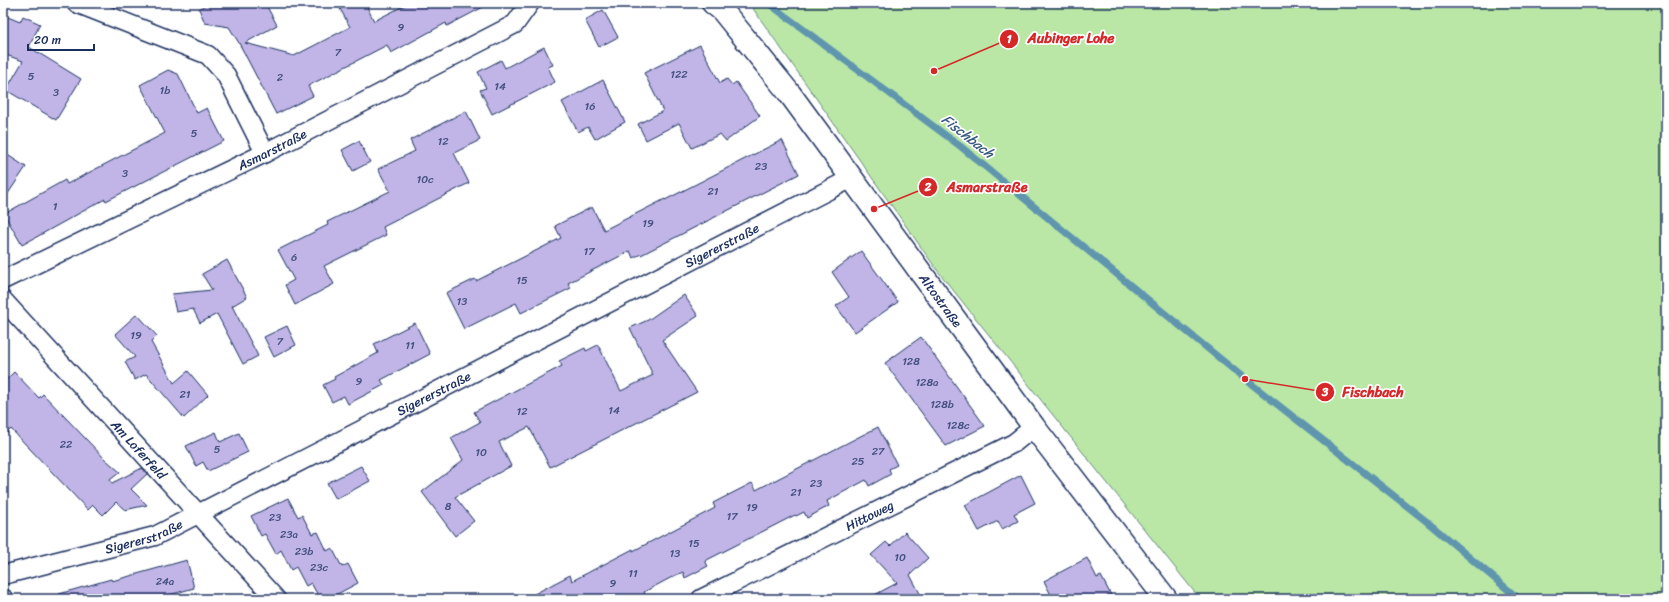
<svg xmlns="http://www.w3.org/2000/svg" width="1669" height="602" font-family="Sriracha,sans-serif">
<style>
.green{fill:#bae7a5;stroke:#6a8b82}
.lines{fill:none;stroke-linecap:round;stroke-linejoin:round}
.stream{stroke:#5e96ae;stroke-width:7}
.building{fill:#c0b5e6;stroke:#1b2f5e}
.minor-casing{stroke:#1b2f5e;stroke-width:21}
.secondary-casing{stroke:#1b2f5e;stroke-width:25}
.minor{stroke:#fff;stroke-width:18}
.secondary{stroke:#fff;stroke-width:22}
.labels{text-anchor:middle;stroke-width:3.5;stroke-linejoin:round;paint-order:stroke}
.number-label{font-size:11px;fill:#445080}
.street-label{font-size:13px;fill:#1b2f5e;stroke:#fff}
.water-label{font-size:14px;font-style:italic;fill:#375a80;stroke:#fff}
.leader{fill:none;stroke:#d62828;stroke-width:1.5}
.callout-dot{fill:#d62828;stroke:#fff;stroke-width:1.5}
.mark-label{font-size:12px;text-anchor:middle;font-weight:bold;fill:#fff}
.callout-label{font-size:14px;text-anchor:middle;font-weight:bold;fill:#d62828;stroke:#fff;stroke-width:3.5;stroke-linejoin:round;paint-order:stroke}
</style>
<rect width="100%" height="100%" fill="#fff"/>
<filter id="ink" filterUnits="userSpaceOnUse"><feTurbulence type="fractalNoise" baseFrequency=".025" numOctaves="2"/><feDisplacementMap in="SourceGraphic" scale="8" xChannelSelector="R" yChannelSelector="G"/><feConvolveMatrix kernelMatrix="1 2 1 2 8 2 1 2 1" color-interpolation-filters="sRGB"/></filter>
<g filter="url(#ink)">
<path class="green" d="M 749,3 L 1666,3 L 1666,599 L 1200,599 L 937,270 Z"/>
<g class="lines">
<path class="stream" d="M 768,3 L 960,146 L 1245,379 L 1426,521 L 1519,599"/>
</g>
<g class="building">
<path d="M 208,3 L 265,3 L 277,25 L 245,43 L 294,56 L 350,27 L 337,3 L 365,3 L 374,21 L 409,3 L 491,3 L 447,26 L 446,23 L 391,53 L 387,45 L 308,86 L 313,96 L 276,114 L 239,43 L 229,27 L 205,23 L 199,9 Z"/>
<path d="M 603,10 L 618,37 L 599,47 L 585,20 Z"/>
<path d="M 3,15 L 20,22 L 23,16 L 40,24 L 29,47 L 81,79 L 56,120 L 6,90 L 23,61 L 3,54 Z"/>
<path d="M 700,45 L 720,83 L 727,79 L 732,85 L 736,82 L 760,116 L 726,141 L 720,134 L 692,148 L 679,123 L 646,140 L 638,124 L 663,111 L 644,73 Z"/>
<path d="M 544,47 L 553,65 L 548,67 L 555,82 L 492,114 L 480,90 L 486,88 L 478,72 L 501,60 L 505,68 Z"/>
<path d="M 168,70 L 178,74 L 197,113 L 207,108 L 224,141 L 106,201 L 105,199 L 22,245 L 4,214 L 65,180 L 67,184 L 165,133 L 140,85 Z"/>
<path d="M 603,80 L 625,122 L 595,139 L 588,127 L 578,132 L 562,102 Z"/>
<path d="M 466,111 L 480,140 L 454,153 L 469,183 L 383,227 L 386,235 L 324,266 L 334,284 L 295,305 L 285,285 L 294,280 L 278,250 L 328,225 L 327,222 L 390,191 L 378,169 L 415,151 L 410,140 Z"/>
<path d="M 782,140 L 799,174 L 641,255 L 641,254 L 633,258 L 630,251 L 568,283 L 571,288 L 521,313 L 516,303 L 464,329 L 446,293 L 475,279 L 476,281 L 561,238 L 555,226 L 592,207 L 604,230 L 665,199 L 665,200 Z"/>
<path d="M 359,141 L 370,162 L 353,171 L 342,150 Z"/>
<path d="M 3,152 L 26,167 L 3,201 Z"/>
<path d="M 861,251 L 898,302 L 855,332 L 836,306 L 849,297 L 832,272 Z"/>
<path d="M 227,260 L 247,297 L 232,306 L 258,356 L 243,364 L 217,314 L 200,323 L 193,309 L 176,312 L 172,294 L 212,290 L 202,274 Z"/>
<path d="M 684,295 L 698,316 L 662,340 L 697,392 L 550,467 L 529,427 L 499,442 L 511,466 L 455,497 L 474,521 L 455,536 L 422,492 L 463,460 L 451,438 L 480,422 L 474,412 L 562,366 L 559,361 L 585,348 L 586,351 L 598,345 L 621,391 L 653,375 L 630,328 L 648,320 Z"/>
<path d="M 137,314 L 157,336 L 151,342 L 174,383 L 188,371 L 208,395 L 184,418 L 146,374 L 135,380 L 125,362 L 135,357 L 115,334 Z"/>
<path d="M 415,323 L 430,354 L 381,380 L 384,385 L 348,404 L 344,396 L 332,402 L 323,385 L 335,379 L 334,377 L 378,353 L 374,344 Z"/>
<path d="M 287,326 L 296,345 L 274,357 L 264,337 Z"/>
<path d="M 921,337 L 985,426 L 946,446 L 885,363 Z"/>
<path d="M 14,372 L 39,398 L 43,394 L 105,459 L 120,472 L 110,480 L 112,483 L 142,468 L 147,474 L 131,489 L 147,505 L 125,510 L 116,502 L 103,515 L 93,505 L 88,510 L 11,429 L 3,437 L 3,383 Z"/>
<path d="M 878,427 L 897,465 L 889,469 L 891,474 L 869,486 L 866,480 L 827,501 L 829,506 L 807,518 L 804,512 L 796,516 L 795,515 L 705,561 L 708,566 L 685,578 L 683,572 L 674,576 L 644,592 L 647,599 L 525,599 L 570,575 L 572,581 L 633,549 L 633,551 L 715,508 L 713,503 L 752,483 L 756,490 Z"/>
<path d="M 216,432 L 220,442 L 239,433 L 248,452 L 208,471 L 203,462 L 196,466 L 186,446 Z"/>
<path d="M 361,466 L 370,481 L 336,499 L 327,483 Z"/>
<path d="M 1021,475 L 1035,503 L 1014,514 L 1018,521 L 1002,529 L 998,521 L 979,531 L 965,505 Z"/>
<path d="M 288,498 L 298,517 L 302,515 L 312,534 L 318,532 L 327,551 L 332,548 L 342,567 L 348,564 L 358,583 L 328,599 L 320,599 L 311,583 L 306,586 L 296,567 L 291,570 L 281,550 L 276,554 L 265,534 L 261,536 L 251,516 Z"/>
<path d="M 905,532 L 928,558 L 910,575 L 923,599 L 867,599 L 897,583 L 871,555 L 886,542 L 890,546 Z"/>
<path d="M 1087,558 L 1097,578 L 1101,576 L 1113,599 L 1053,599 L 1044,581 Z"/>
<path d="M 187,560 L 194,588 L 155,599 L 60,599 L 59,594 L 111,579 L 112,581 Z"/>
</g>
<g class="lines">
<g class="minor-casing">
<g id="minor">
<path d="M 76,3 L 208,55 L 226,75 L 265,153"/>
<path id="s1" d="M 3,280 L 265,153 L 515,24 L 530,3"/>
<path id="s2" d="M 3,300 L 276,599"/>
<path id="s3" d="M 3,575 L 155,536 L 852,178"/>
<path d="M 3,598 L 3,599"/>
<path id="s4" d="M 701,599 L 1014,443 L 1034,427"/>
</g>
</g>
<g class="secondary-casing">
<g id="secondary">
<path id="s5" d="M 713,3 L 722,10 L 790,94 L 1034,427 L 1166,599"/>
</g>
</g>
<use href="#minor" class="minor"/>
<use href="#secondary" class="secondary"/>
</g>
</g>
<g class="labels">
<g class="number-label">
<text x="401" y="31">9</text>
<text x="338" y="56">7</text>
<text x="679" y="78">122</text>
<text x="31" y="80">5</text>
<text x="280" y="81">2</text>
<text x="500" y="90">14</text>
<text x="165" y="94">1b</text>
<text x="56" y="96">3</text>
<text x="590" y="110">16</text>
<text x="194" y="137">5</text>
<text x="443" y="145">12</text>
<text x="761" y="170">23</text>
<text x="125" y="177">3</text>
<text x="425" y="183">10c</text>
<text x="713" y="195">21</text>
<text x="55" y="210">1</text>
<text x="648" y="227">19</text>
<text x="589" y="255">17</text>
<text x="294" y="261">6</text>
<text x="522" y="284">15</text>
<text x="462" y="305">13</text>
<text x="136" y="339">19</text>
<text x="280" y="345">7</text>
<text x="410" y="349">11</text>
<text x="911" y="365">128</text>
<text x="359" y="385">9</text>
<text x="927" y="386">128a</text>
<text x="185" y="398">21</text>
<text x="942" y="408">128b</text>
<text x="614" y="414">14</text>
<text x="522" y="415">12</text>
<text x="958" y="429">128c</text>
<text x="66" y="448">22</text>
<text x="217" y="453">5</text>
<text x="878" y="455">27</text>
<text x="481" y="456">10</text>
<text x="858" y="465">25</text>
<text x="816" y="487">23</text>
<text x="796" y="496">21</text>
<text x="448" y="510">8</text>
<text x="752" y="511">19</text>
<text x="732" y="520">17</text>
<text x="275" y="521">23</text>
<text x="289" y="538">23a</text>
<text x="694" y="547">15</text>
<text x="304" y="555">23b</text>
<text x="675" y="557">13</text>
<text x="900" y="561">10</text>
<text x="319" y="571">23c</text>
<text x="633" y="577">11</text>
<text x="165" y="585">24a</text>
<text x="613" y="587">9</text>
</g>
<g class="street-label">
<text dy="5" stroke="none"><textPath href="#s1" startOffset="299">Asmarstraße</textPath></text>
<text dy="5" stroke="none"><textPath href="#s3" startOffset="794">Sigererstraße</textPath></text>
<text dy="5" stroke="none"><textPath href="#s5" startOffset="375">Altostraße</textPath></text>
<text dy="5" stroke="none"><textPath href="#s3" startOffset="470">Sigererstraße</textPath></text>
<text dy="5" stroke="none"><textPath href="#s2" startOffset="202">Am Loferfeld</textPath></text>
<text dy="5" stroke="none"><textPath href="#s4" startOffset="188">Hittoweg</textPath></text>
<text dy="5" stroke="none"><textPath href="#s3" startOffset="146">Sigererstraße</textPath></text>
</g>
<g class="water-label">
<text transform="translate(968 136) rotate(38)" y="5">Fischbach</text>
</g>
</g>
<path class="leader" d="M934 71L1009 39M874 209L928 187M1245 379L1325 392"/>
<g class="callout-dot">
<circle cx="934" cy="71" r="4"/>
<circle cx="874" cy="209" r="4"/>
<circle cx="1245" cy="379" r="4"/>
<circle cx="1009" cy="39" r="10"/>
<circle cx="928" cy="187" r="10"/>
<circle cx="1325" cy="392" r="10"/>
</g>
<g class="mark-label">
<text x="1009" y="43">1</text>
<text x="928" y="191">2</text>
<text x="1325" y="396">3</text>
</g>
<g class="callout-label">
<text x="1071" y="43">Aubinger Lohe</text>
<text x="987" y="192">Asmarstraße</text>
<text x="1373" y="397">Fischbach</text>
</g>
<rect width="1669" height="602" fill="none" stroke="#fff" stroke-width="16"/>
<rect x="8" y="8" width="1653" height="586" fill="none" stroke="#1b2f5e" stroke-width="1.5" filter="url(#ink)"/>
<path d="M28 44v6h66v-6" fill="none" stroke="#1b2f5e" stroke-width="2"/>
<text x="34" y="44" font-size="12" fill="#1b2f5e" stroke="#ffffff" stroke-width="3" paint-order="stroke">20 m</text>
</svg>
